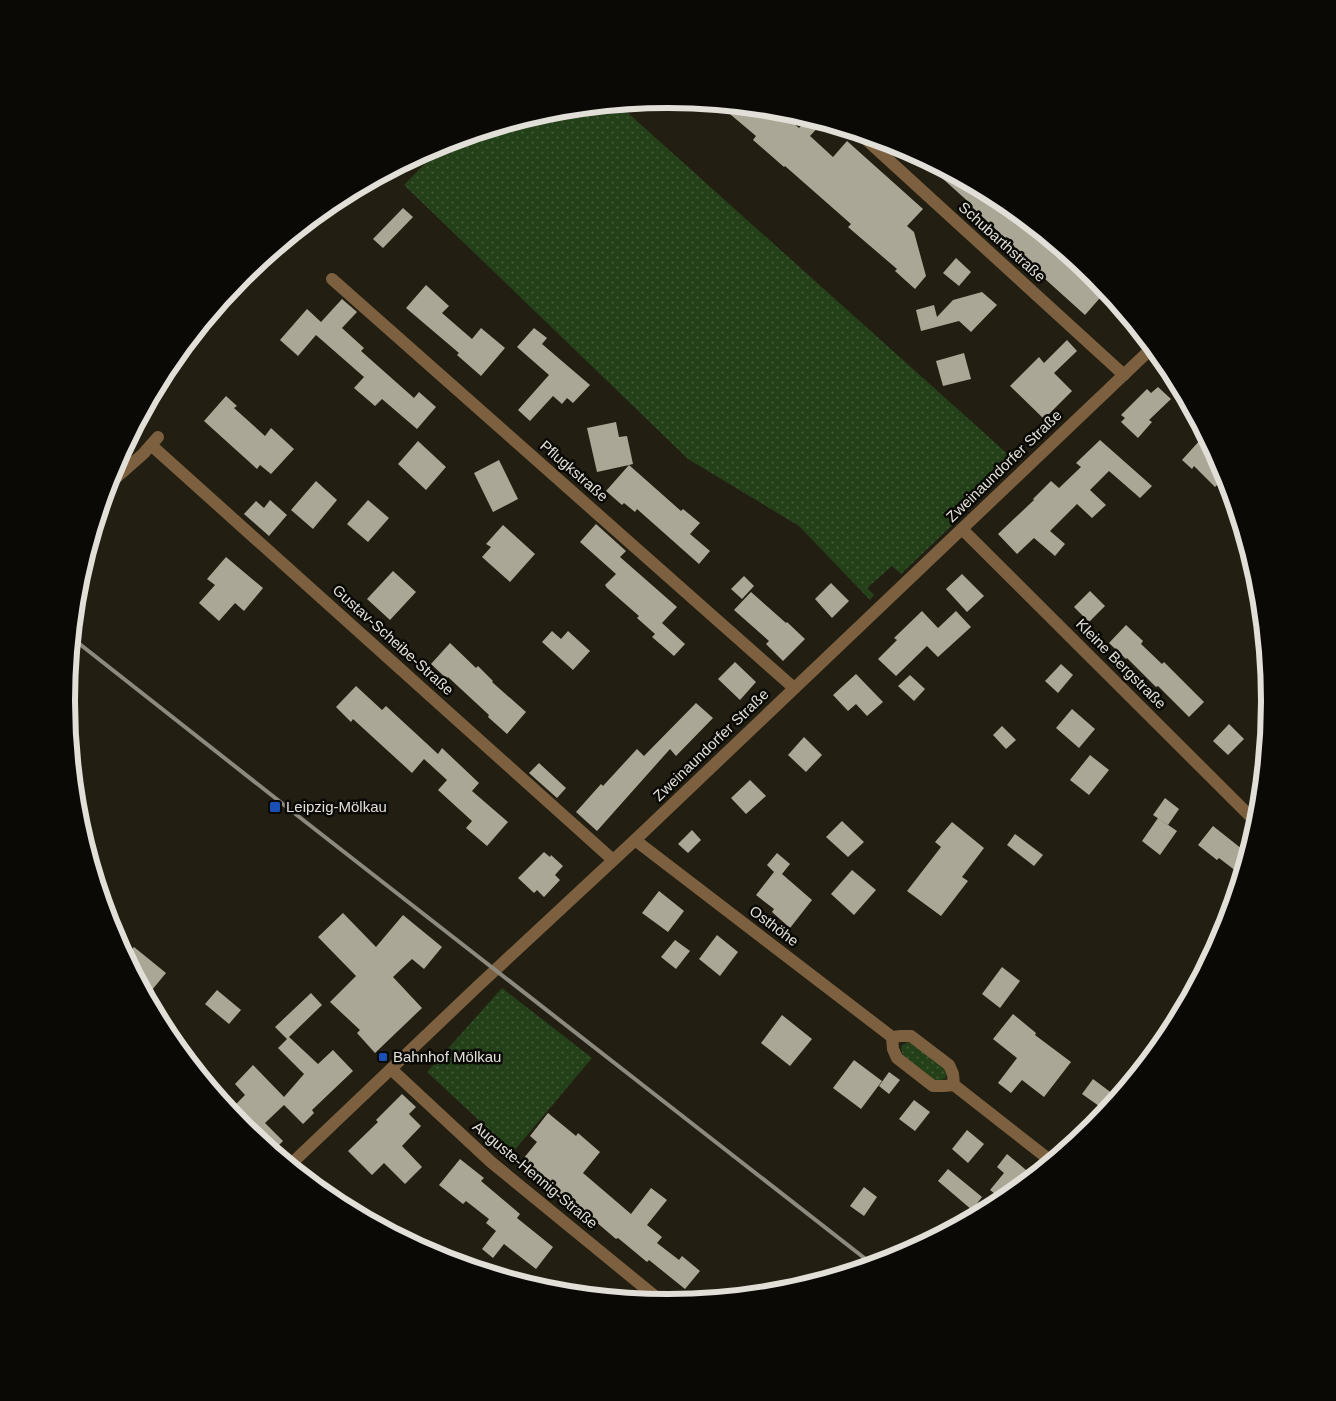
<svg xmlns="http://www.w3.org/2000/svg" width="1336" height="1401" font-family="Arial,sans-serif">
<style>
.grass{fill:url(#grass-dots)}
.building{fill:#aba797}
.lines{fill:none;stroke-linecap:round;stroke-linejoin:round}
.minor{stroke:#7d603f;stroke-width:12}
.rail{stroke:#8c897f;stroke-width:4}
.transit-dot{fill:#1a4fb4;stroke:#0a0905;stroke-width:2}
.labels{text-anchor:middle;stroke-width:5;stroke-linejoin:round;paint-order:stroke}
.street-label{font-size:15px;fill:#e1dfd7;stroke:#0a0905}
.poi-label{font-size:15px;fill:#e1dfd7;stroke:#0a0905;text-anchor:start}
.rim{fill:none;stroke:#e1dfd7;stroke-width:6}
</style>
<defs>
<pattern id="grass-dots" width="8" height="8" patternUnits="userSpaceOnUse" patternTransform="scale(1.25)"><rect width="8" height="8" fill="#244018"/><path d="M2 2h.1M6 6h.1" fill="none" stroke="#445b39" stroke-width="1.8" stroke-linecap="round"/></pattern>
</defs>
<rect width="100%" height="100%" fill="#221f12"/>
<g class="grass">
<path d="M 618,104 L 1011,457 L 994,469 L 989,490 L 901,574 L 892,566 L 867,588 L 874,595 L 870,600 L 799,526 L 688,459 L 404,185 L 446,142 L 551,110 Z"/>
<path d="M 502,988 L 592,1058 L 513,1152 L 427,1072 Z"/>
<path d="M 908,1042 L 912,1043 L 943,1067 L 947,1074 L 946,1078 L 939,1081 L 935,1080 L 903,1055 L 901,1048 L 902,1045 Z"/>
</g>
<g class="building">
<path d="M 718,104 L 778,110 L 799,128 L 809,117 L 823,122 L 810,136 L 833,157 L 847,141 L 923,209 L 907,226 L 914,232 L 926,276 L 915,289 L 895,271 L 897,269 L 848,227 L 851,224 L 785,166 L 784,167 L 753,140 L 756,136 Z"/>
<path d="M 935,164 L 1001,200 L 1053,248 L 1055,246 L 1106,291 L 1085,315 L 1034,269 L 1036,267 L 972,207 L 973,206 L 932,169 Z"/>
<path d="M 403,208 L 413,217 L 383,248 L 373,239 Z"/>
<path d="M 956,258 L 971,272 L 959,286 L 943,273 Z"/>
<path d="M 426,285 L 449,306 L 442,313 L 472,339 L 481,328 L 505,348 L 481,376 L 457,355 L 459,353 L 406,308 Z"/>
<path d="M 982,292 L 997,305 L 971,332 L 959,321 L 921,331 L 916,310 L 934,305 L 937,317 L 953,300 Z"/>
<path d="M 342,299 L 357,312 L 342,328 L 364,348 L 361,351 L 414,398 L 419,392 L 436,407 L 417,429 L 382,399 L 375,406 L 354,388 L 364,377 L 316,335 L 298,356 L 280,340 L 307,309 L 321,322 Z"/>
<path d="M 534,328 L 547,338 L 542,344 L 590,385 L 573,403 L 567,398 L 562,404 L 553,396 L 530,421 L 518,410 L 549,375 L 517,347 Z"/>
<path d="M 1067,340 L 1077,351 L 1054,373 L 1072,391 L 1044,419 L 1010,386 L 1039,357 L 1044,363 Z"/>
<path d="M 964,353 L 971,379 L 943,386 L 936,361 Z"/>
<path d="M 1158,387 L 1171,399 L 1149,420 L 1152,422 L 1138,438 L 1121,422 L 1125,418 L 1121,415 L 1147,389 L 1151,393 Z"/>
<path d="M 226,396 L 237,406 L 234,408 L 265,436 L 271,428 L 294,449 L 271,474 L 260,465 L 257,469 L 204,421 Z"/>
<path d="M 616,422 L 619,437 L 627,436 L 633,464 L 629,465 L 681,511 L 683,509 L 700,523 L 690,534 L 710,551 L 699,564 L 637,509 L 635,512 L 624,503 L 622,505 L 606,491 L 629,465 L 597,472 L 587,428 Z"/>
<path d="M 1201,439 L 1213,450 L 1224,470 L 1226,476 L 1215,487 L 1194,466 L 1192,469 L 1182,460 Z"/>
<path d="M 1100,440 L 1152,486 L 1140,498 L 1109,471 L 1090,490 L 1106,505 L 1092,518 L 1077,504 L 1050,531 L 1065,544 L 1055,556 L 1034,538 L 1017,554 L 998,534 L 1034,500 L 1033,499 L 1051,481 L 1059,488 L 1081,467 L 1076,463 Z"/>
<path d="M 418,441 L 446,467 L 426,490 L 398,464 Z"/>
<path d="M 499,460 L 518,499 L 493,512 L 474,473 Z"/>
<path d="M 316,481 L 337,500 L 313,529 L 291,510 Z"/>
<path d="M 270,500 L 287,515 L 269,536 L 244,514 L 256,501 L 264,508 Z"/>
<path d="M 368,500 L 389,518 L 368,542 L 347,524 Z"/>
<path d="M 596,524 L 626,551 L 620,557 L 677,607 L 662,623 L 685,644 L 674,656 L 652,637 L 655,634 L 637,618 L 639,616 L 607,588 L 605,585 L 616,574 L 580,542 Z"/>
<path d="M 503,525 L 535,554 L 510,582 L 482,557 L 491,547 L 486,544 Z"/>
<path d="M 226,557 L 263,588 L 244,611 L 235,603 L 219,621 L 199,603 L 215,585 L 207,579 Z"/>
<path d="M 393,571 L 416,592 L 390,620 L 367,599 Z"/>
<path d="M 962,574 L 984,596 L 967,612 L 946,589 Z"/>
<path d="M 744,576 L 754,586 L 742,599 L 731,589 Z"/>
<path d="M 831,583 L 849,601 L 832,618 L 815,599 Z"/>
<path d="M 1090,591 L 1105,606 L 1089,622 L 1074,607 Z"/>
<path d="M 751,592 L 786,623 L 787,622 L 805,639 L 783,661 L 766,644 L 769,641 L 734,610 Z"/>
<path d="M 922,611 L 938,628 L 956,611 L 971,627 L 938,657 L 927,646 L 896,676 L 878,659 L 897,640 L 894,638 Z"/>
<path d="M 1126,625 L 1143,641 L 1141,644 L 1162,664 L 1164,662 L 1204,702 L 1189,717 L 1158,686 L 1156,687 L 1127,658 L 1126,659 L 1109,643 Z"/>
<path d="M 552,631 L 561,639 L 568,631 L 590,651 L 573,670 L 542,642 Z"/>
<path d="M 450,643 L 476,668 L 478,666 L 493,681 L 492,682 L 526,712 L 507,734 L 488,717 L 489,715 L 448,677 L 447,679 L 431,664 Z"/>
<path d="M 735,662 L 756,682 L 740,700 L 718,679 Z"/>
<path d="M 1061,664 L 1073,675 L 1058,693 L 1045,681 Z"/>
<path d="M 856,674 L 883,702 L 867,716 L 856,704 L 848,711 L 833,695 Z"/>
<path d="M 910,675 L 925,689 L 914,701 L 898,686 Z"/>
<path d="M 356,686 L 382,710 L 386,706 L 438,754 L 442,748 L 479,783 L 472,791 L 508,822 L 487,846 L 466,828 L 472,821 L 438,790 L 447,780 L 424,759 L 412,773 L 353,719 L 351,722 L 336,707 Z"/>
<path d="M 696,703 L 713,718 L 676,756 L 670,749 L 597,831 L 576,812 L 601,784 L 603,786 L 637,749 L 644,756 Z"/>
<path d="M 1072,709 L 1095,729 L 1079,748 L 1056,728 Z"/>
<path d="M 1229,724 L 1244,739 L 1228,755 L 1213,741 Z"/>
<path d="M 1002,726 L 1016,740 L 1006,749 L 993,735 Z"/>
<path d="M 804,737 L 822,755 L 806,772 L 788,755 Z"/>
<path d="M 1090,755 L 1109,770 L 1089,795 L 1070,780 Z"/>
<path d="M 539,763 L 566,788 L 557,798 L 529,773 Z"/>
<path d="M 750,780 L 766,796 L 746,814 L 731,798 Z"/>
<path d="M 1165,798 L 1179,809 L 1168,825 L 1153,815 Z"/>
<path d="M 1158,818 L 1177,831 L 1160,855 L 1142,841 Z"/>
<path d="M 842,821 L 864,842 L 848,857 L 826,837 Z"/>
<path d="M 952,822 L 984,848 L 962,877 L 968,881 L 941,916 L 907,891 L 941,847 L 935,842 Z"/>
<path d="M 1213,826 L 1247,853 L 1241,875 L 1219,858 L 1217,860 L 1198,845 Z"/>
<path d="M 692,830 L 701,840 L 688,853 L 678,844 Z"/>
<path d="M 1015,834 L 1043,855 L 1034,866 L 1007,845 Z"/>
<path d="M 544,852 L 550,857 L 551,855 L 563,866 L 555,875 L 560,880 L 544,897 L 537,890 L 534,893 L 518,878 Z"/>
<path d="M 777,853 L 790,864 L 782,874 L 812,900 L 790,928 L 772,912 L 774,909 L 756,895 L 774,872 L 767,865 Z"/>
<path d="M 852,870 L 876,890 L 854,915 L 831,894 Z"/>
<path d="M 659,891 L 684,911 L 668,932 L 642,913 Z"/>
<path d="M 343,913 L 376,947 L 403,915 L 442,947 L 424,969 L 412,959 L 393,977 L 422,1008 L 375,1053 L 357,1033 L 360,1030 L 330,1002 L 356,976 L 318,937 Z"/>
<path d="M 717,935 L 738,952 L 720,976 L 699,959 Z"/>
<path d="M 675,940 L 690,951 L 676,969 L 661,957 Z"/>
<path d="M 134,947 L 166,973 L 147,996 L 126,956 Z"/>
<path d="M 1002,967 L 1020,981 L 1000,1008 L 982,994 Z"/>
<path d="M 217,990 L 241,1010 L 229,1024 L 205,1004 Z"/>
<path d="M 311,993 L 322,1005 L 289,1037 L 318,1064 L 333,1050 L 353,1071 L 312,1110 L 314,1113 L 303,1124 L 284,1105 L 265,1123 L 283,1141 L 273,1151 L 242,1126 L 230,1110 L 245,1095 L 235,1084 L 253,1065 L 284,1097 L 304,1074 L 278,1048 L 287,1039 L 275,1027 Z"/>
<path d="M 1013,1014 L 1036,1033 L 1035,1035 L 1071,1062 L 1044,1097 L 1022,1080 L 1011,1093 L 998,1083 L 1017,1058 L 993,1039 Z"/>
<path d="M 782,1015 L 812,1039 L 790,1066 L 761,1043 Z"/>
<path d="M 854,1060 L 882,1081 L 861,1109 L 833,1088 Z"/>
<path d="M 889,1072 L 900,1080 L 889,1094 L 879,1086 Z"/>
<path d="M 1093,1079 L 1117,1097 L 1106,1111 L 1082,1094 Z"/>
<path d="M 402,1094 L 416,1107 L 409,1114 L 421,1126 L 402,1146 L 422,1167 L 405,1184 L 384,1163 L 372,1175 L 348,1151 L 378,1122 L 376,1120 Z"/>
<path d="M 914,1100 L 930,1112 L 915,1131 L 899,1119 Z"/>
<path d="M 548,1113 L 576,1136 L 578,1133 L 600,1152 L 583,1173 L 631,1214 L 651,1188 L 667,1200 L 647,1225 L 662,1237 L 657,1243 L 679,1260 L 682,1256 L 700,1271 L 685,1289 L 649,1260 L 647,1262 L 618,1238 L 616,1239 L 574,1203 L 572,1206 L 554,1191 L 557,1188 L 523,1159 L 537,1142 L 530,1136 Z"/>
<path d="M 967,1130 L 984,1144 L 968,1163 L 952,1149 Z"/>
<path d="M 1007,1154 L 1026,1170 L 1011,1188 L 1015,1191 L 1003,1200 L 990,1190 L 1004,1173 L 997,1167 Z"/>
<path d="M 460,1159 L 484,1178 L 481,1181 L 520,1214 L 517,1218 L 553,1247 L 536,1269 L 504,1244 L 493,1258 L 482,1249 L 496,1231 L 486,1223 L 489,1219 L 466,1201 L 463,1204 L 439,1185 Z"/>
<path d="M 948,1169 L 982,1197 L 972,1210 L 938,1181 Z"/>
<path d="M 864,1187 L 877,1197 L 864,1216 L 850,1206 Z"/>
</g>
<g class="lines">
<g class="minor">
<path d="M 858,132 L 1124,375"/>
<path d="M 332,279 L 794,688"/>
<path d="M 1149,351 L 1173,376"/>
<path d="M 151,445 L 613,860"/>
<path d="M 109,484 L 143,454 L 158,437"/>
<path d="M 962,529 L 1257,823"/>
<path d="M 635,840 L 892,1037 L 901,1036 L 911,1036 L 949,1065 L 953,1074 L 954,1085 L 1051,1161"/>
<path d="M 892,1037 L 893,1049 L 897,1058 L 933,1086 L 944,1086 L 954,1085"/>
<path d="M 391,1069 L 491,1162 L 662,1302"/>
<path d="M 290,1165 L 478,986 L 635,840 L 1153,347"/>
</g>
<path class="rail" d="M 72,638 L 307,823 L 872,1264"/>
</g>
<g class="transit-dot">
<rect x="269" y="801" width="12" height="12" rx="2.5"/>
<rect x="378" y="1052" width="10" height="10" rx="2.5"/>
</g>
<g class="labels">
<g class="street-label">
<text transform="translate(1002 242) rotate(42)" y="5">Schubarthstraße</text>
<text transform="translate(1004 466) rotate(-44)" y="5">Zweinaundorfer Straße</text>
<text transform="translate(574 471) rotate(41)" y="5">Pflugkstraße</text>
<text transform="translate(393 640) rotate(42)" y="5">Gustav-Scheibe-Straße</text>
<text transform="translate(1121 664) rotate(45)" y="5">Kleine Bergstraße</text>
<text transform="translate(711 745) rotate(-44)" y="5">Zweinaundorfer Straße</text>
<text transform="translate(774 926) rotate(37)" y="5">Osthöhe</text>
<text transform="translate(535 1175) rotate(40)" y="5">Auguste-Hennig-Straße</text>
</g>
<g class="poi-label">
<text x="286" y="812">Leipzig-Mölkau</text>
<text x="393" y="1062">Bahnhof Mölkau</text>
</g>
</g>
<path d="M0 0H1336V1401H0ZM75 701a593 593 0 1 1 1186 0a593 593 0 1 1-1186 0Z" fill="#0a0905" fill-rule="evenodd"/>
<path class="rim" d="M75 701a593 593 0 1 1 1186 0a593 593 0 1 1-1186 0Z"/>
</svg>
